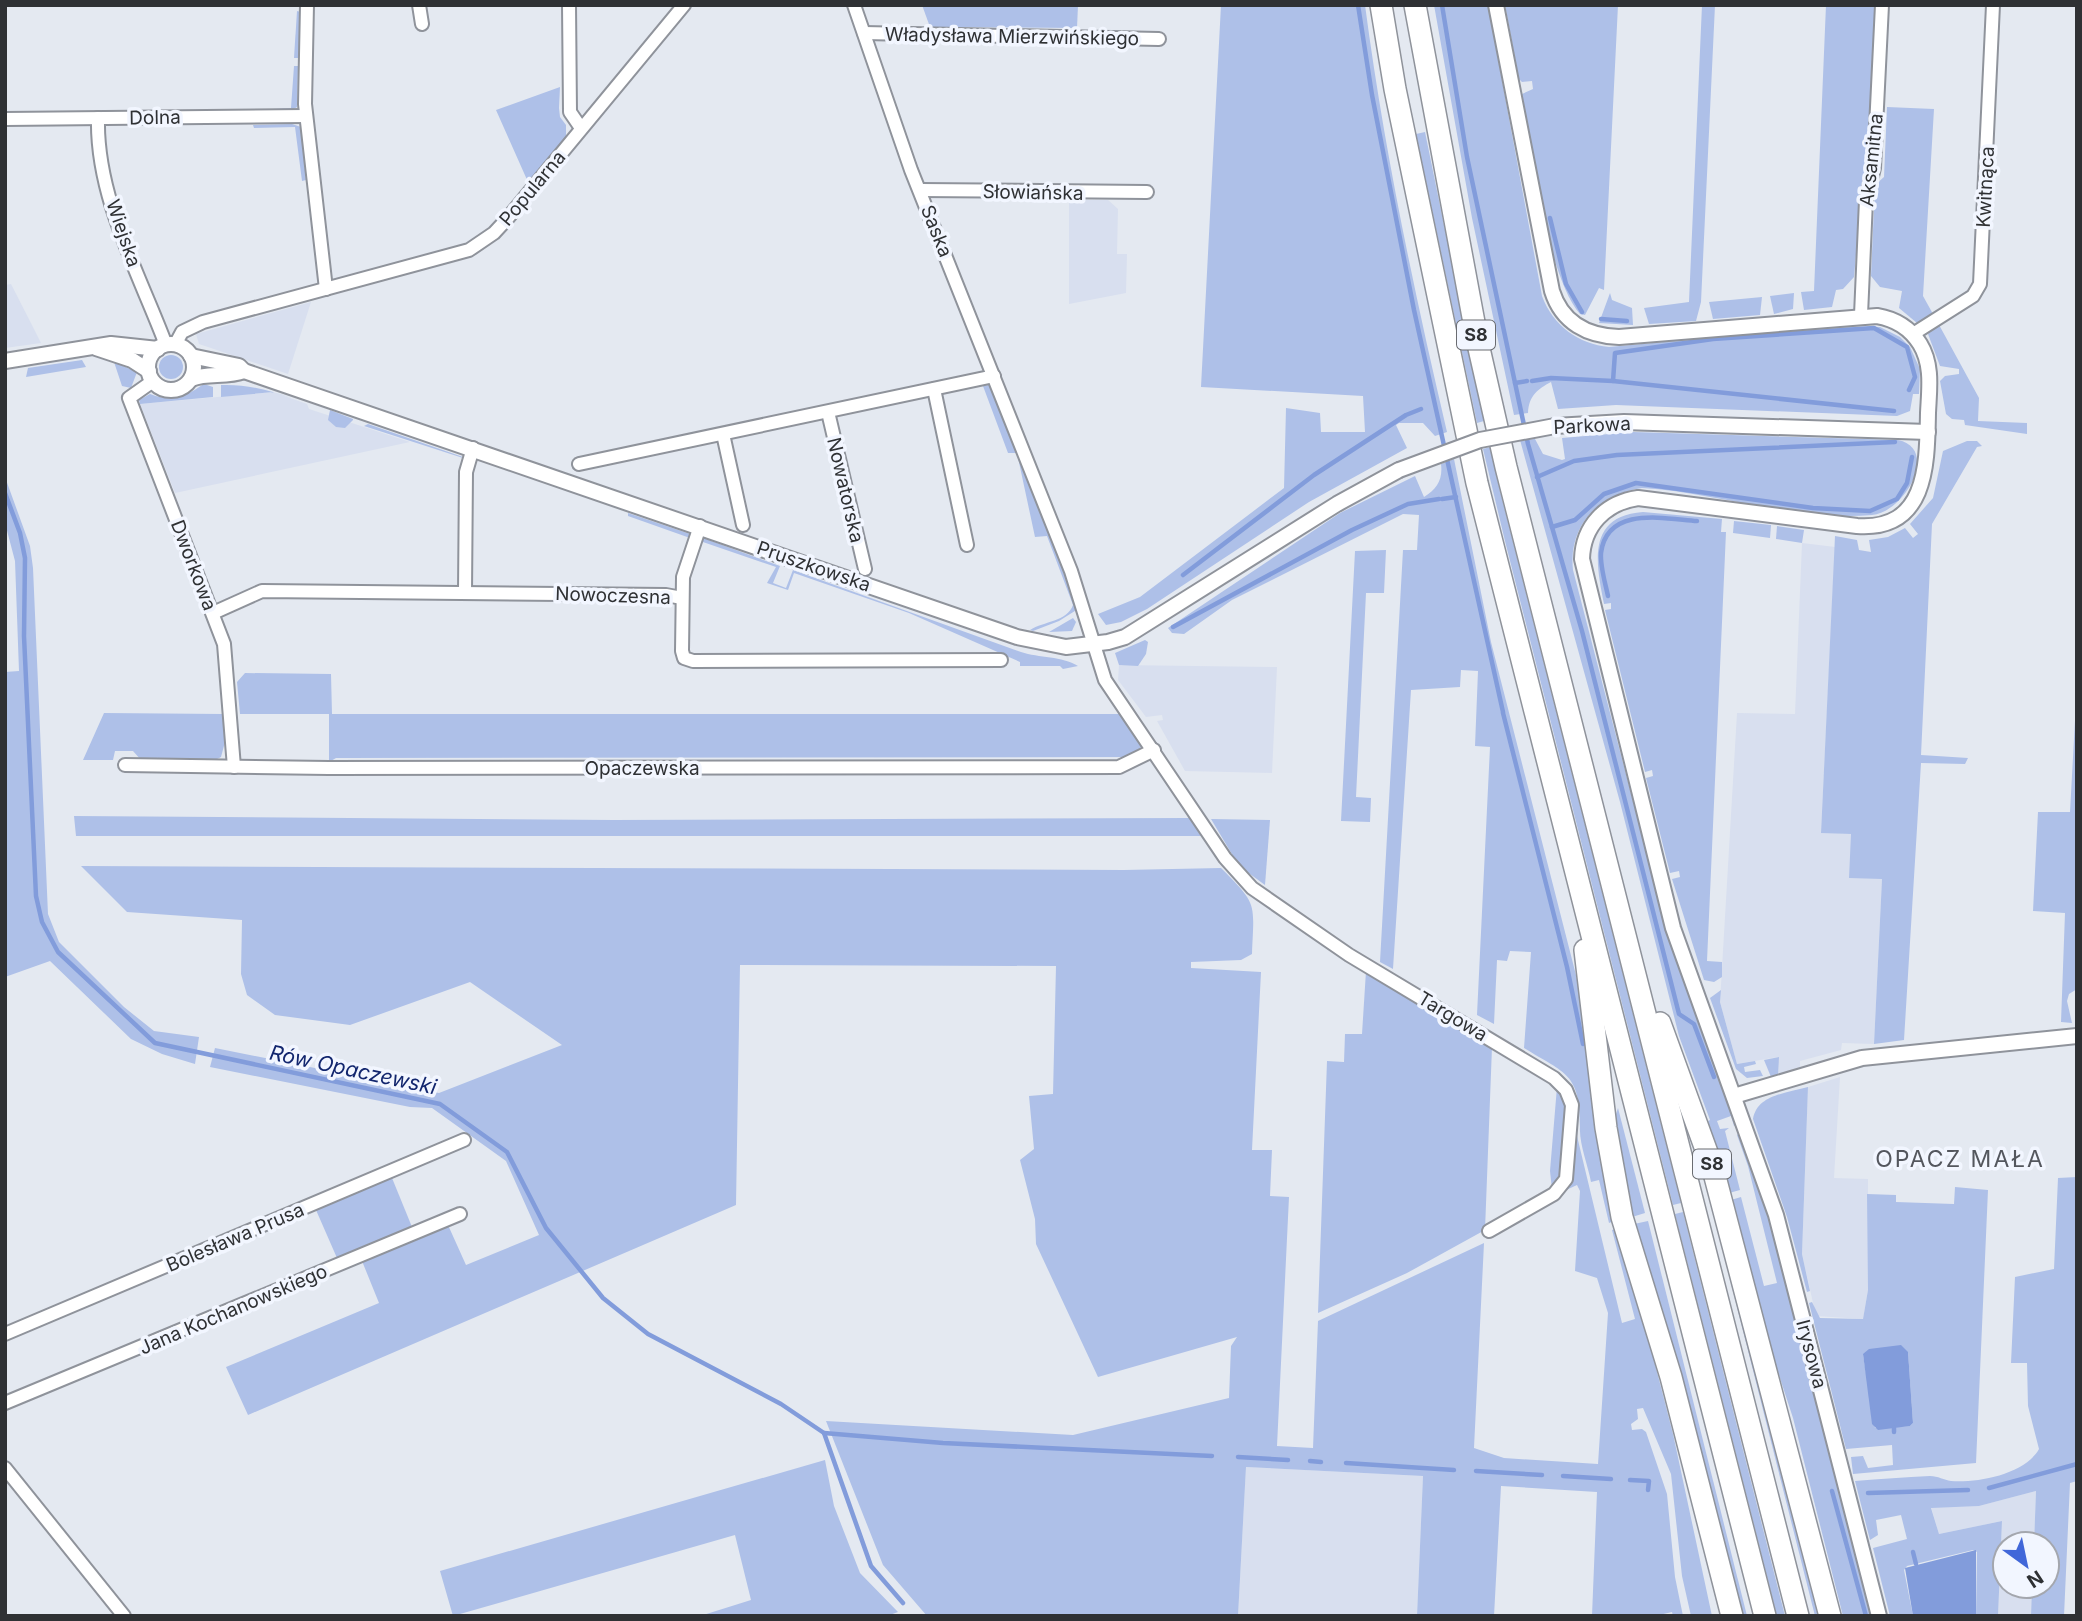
<svg xmlns="http://www.w3.org/2000/svg" width="2082" height="1621" font-family="Inter,sans-serif">
<style>
.built{fill:#d8dfef}
.green{fill:#aec0e8;fill-rule:evenodd}
.water{fill:#829cdb}
.lines{fill:none;stroke-linecap:round;stroke-linejoin:round}
.stream{stroke:#829cdb;stroke-width:4.5}
.minor-casing{stroke:#8f939b;stroke-width:16}
.tertiary-casing{stroke:#8f939b;stroke-width:18}
.motorway-casing{stroke:#8f939b;stroke-width:24}
.minor{stroke:#fff;stroke-width:12}
.tertiary{stroke:#fff;stroke-width:14}
.motorway{stroke:#fff;stroke-width:21}
.tertiary-bridge-casing{stroke:#8f939b;stroke-width:18;stroke-linecap:butt}
.tertiary-bridge{stroke:#fff;stroke-width:14}
.labels{text-anchor:middle;stroke-width:7;stroke-linejoin:round;paint-order:stroke}
.shield{fill:#f2f6ff;stroke:#6a6c71;stroke-width:2}
.shield-label{font-size:18px;font-weight:bold;fill:#2f3134}
.street-label{font-size:19px;fill:#2f3134;stroke:#f2f6ff}
.water-label{font-size:21px;font-style:italic;fill:#12266e;stroke:#f2f6ff}
.quarter-label{font-size:23px;letter-spacing:2px;fill:#54575e;stroke:#f2f6ff}
</style>
<rect width="100%" height="100%" fill="#e4e9f1"/>
<g class="built">
<path d="M 1069,200 L 1108,200 L 1118,209 L 1117,254 L 1127,254 L 1126,293 L 1069,304 Z"/>
<path d="M 11,284 L 36,333 L 41,343 L 5,348 L 5,285 Z"/>
<path d="M 311,302 L 288,374 L 199,344 L 196,334 Z"/>
<path d="M 273,392 L 307,404 L 309,409 L 410,442 L 175,493 L 140,404 Z"/>
<path d="M 1802,543 L 1835,547 L 1821,832 L 1851,834 L 1882,879 L 1874,1044 L 1842,1043 L 1841,1050 L 1800,1061 L 1800,1067 L 1778,1075 L 1778,1057 L 1737,1064 L 1720,1002 L 1737,713 L 1795,714 Z"/>
<path d="M 1119,665 L 1277,667 L 1272,773 L 1185,771 L 1157,721 L 1163,720 L 1162,715 L 1146,717 L 1118,680 Z"/>
<path d="M 1840,1077 L 1834,1178 L 1868,1179 L 1868,1290 L 1863,1319 L 1816,1316 L 1802,1254 L 1808,1087 Z"/>
<path d="M 1246,1467 L 1423,1476 L 1417,1616 L 1238,1616 Z"/>
<path d="M 2036,1491 L 2034,1544 L 2005,1544 L 2005,1586 L 2032,1586 L 2031,1616 L 1998,1616 L 2002,1521 L 1939,1534 L 1931,1507 L 1979,1506 Z"/>
</g>
<g class="green">
<path d="M 922,5 L 1078,5 L 1077,28 L 930,27 Z"/>
<path d="M 1221,5 L 1365,5 C 1384,149 1414,291 1447,432 L 1435,436 L 1423,423 L 1399,423 L 1396,425 L 1407,448 L 1309,502 L 1147,609 L 1121,622 L 1106,625 L 1098,614 L 1140,597 L 1284,488 L 1286,408 L 1320,413 L 1321,432 L 1365,432 L 1363,396 L 1201,387 Z"/>
<path d="M 1434,5 L 1488,5 L 1542,296 C 1553,326 1579,344 1609,347 L 1836,326 L 1880,327 L 1900,337 L 1910,347 L 1920,369 L 1919,394 L 1913,394 L 1910,411 L 1897,416 L 1616,405 L 1558,409 L 1551,382 C 1538,389 1529,395 1528,413 L 1514,415 L 1472,218 Z"/>
<path d="M 1505,5 L 1618,5 L 1604,290 L 1599,288 L 1585,315 L 1580,314 C 1547,276 1531,147 1522,94 L 1533,89 L 1532,81 L 1522,82 L 1519,79 Z"/>
<path d="M 1702,5 L 1715,5 L 1701,302 L 1696,321 L 1649,324 L 1644,308 L 1689,302 Z"/>
<path d="M 1826,5 L 1875,5 L 1867,169 L 1862,189 L 1854,277 L 1843,289 L 1836,290 L 1832,307 L 1804,310 L 1801,292 L 1814,291 Z"/>
<path d="M 297,11 L 301,12 L 299,58 L 294,58 Z"/>
<path d="M 294,66 L 298,66 L 297,107 L 292,110 L 254,110 L 291,108 Z"/>
<path d="M 560,87 L 559,108 L 560,117 L 566,125 L 566,137 L 528,182 L 496,110 Z"/>
<path d="M 1887,107 L 1934,109 L 1923,296 L 1933,314 L 1917,323 L 1899,308 L 1902,291 L 1880,287 L 1871,276 L 1875,185 L 1884,177 Z"/>
<path d="M 292,124 L 301,127 L 306,180 L 302,181 L 295,127 L 254,128 L 253,125 Z"/>
<path d="M 1425,132 L 1484,421 L 1477,423 L 1416,134 Z"/>
<path d="M 1610,293 L 1612,300 L 1632,308 L 1633,325 L 1599,323 Z"/>
<path d="M 1794,293 L 1793,309 L 1774,314 L 1770,296 Z"/>
<path d="M 1762,297 L 1760,315 L 1713,319 L 1709,302 Z"/>
<path d="M 1938,323 L 1979,398 L 1978,421 L 2027,423 L 2027,434 L 1965,425 L 1964,420 L 1952,419 L 1946,414 L 1940,381 L 1945,376 L 1959,374 L 1959,369 L 1940,366 L 1928,334 Z"/>
<circle cx="171" cy="367" r="12"/>
<path d="M 82,360 L 86,367 L 26,377 L 28,368 Z"/>
<path d="M 114,362 L 137,372 L 131,388 L 122,386 Z"/>
<path d="M 204,384 L 213,387 L 213,397 L 140,404 L 139,400 L 150,394 C 174,403 184,397 204,384 Z"/>
<path d="M 993,384 L 1078,609 L 1059,621 L 1033,631 L 1030,630 C 1044,621 1067,622 1073,605 L 1047,536 L 1035,537 L 1017,453 L 1008,453 L 983,386 Z"/>
<path d="M 221,385 C 246,384 268,390 292,398 L 273,392 L 221,397 Z"/>
<path d="M 330,410 L 353,419 L 353,420 L 345,428 L 336,427 L 328,420 Z"/>
<path d="M 368,424 L 463,457 L 463,458 L 364,426 Z"/>
<path d="M 1633,432 L 1898,440 C 1940,449 1905,512 1872,515 C 1798,522 1716,492 1642,488 C 1599,494 1568,525 1573,570 L 1669,940 L 1737,1125 L 1734,1126 L 1731,1116 L 1717,1121 L 1720,1129 L 1729,1128 L 1725,1131 L 1740,1190 L 1729,1193 L 1708,1121 L 1710,1120 L 1679,1036 L 1620,802 L 1520,440 L 1535,439 L 1543,454 L 1562,460 L 1565,459 L 1562,438 Z"/>
<path d="M 1967,441 L 1977,441 L 1982,446 L 1977,447 L 1932,524 L 1921,755 L 1968,758 L 1965,764 L 1921,763 L 1904,1040 L 1874,1044 L 1882,879 L 1849,878 L 1851,834 L 1821,833 L 1835,536 L 1857,540 L 1859,550 L 1871,552 L 1869,540 L 1888,537 L 1905,528 L 1913,538 L 1918,534 L 1910,524 L 1933,498 L 1943,451 Z"/>
<path d="M 1490,447 L 1498,483 L 1681,1203 L 1673,1205 L 1505,541 L 1483,449 Z"/>
<path d="M 1454,459 L 1491,642 L 1578,983 L 1614,1221 L 1609,1223 L 1599,1180 L 1591,1182 C 1588,1165 1579,1144 1580,1127 C 1580,1073 1566,1074 1524,1048 L 1531,952 L 1510,951 L 1507,961 L 1497,960 L 1494,1024 L 1477,1015 L 1490,747 L 1475,746 L 1478,671 L 1461,670 L 1460,687 L 1411,690 L 1393,969 L 1380,962 L 1403,550 L 1417,550 L 1419,515 L 1403,514 L 1232,600 L 1184,634 L 1172,633 L 1168,628 L 1340,513 L 1415,476 L 1424,497 C 1437,489 1443,479 1441,464 Z"/>
<path d="M 5,477 L 30,546 L 33,568 L 48,914 L 59,942 L 124,1007 L 154,1031 L 199,1037 L 195,1064 L 162,1054 L 131,1039 L 50,961 L 5,977 L 5,672 L 19,671 L 15,561 L 5,523 Z"/>
<path d="M 1643,512 L 1722,519 L 1721,532 L 1726,532 L 1707,961 L 1722,962 L 1722,977 L 1714,982 L 1704,980 L 1672,879 L 1680,877 L 1679,871 L 1670,873 L 1646,778 L 1653,776 L 1652,770 L 1645,772 L 1605,610 L 1611,609 L 1611,603 L 1604,604 C 1596,564 1586,516 1643,512 Z"/>
<path d="M 628,513 L 690,534 L 690,538 L 628,516 Z"/>
<path d="M 1734,521 L 1771,525 L 1770,538 L 1733,533 Z"/>
<path d="M 1777,526 L 1804,530 L 1802,543 L 1776,539 Z"/>
<path d="M 703,538 L 780,566 L 773,583 L 786,588 L 793,570 L 1021,652 C 1039,658 1062,656 1078,666 L 1063,669 L 1060,666 L 1020,666 L 1020,662 L 909,613 L 794,573 L 788,590 L 767,583 L 776,567 L 700,541 Z"/>
<path d="M 1386,550 L 1384,593 L 1366,593 L 1356,797 L 1371,798 L 1370,822 L 1341,821 L 1355,551 Z"/>
<path d="M 1073,618 L 1076,622 L 1072,631 L 1049,632 Z"/>
<path d="M 1145,640 L 1148,642 L 1146,654 L 1138,666 L 1119,665 L 1115,653 Z"/>
<path d="M 245,673 L 331,674 L 332,714 L 1122,714 L 1140,739 L 1141,747 L 1131,757 L 336,758 L 329,762 L 329,714 L 240,714 L 237,682 Z"/>
<path d="M 2077,684 L 2077,989 L 2069,994 L 2067,1001 L 2072,1023 L 2061,1022 L 2065,913 L 2033,911 L 2038,812 L 2070,812 Z"/>
<path d="M 104,713 L 223,714 L 225,742 L 221,757 L 211,762 L 142,761 L 133,751 L 115,751 L 113,760 L 83,760 Z"/>
<path d="M 74,816 L 614,820 L 1189,818 L 1201,836 L 76,836 Z"/>
<path d="M 1211,819 L 1270,820 L 1265,885 L 1239,866 Z"/>
<path d="M 81,866 L 1124,870 L 1221,868 C 1258,905 1254,902 1252,954 L 1241,960 L 1191,962 L 1191,968 L 1261,972 L 1252,1150 L 1272,1150 L 1270,1196 L 1289,1197 L 1277,1446 L 1313,1448 L 1318,1321 L 1484,1243 L 1474,1448 L 1504,1458 L 1598,1464 L 1608,1313 L 1597,1278 L 1575,1271 L 1580,1191 L 1577,1185 L 1564,1191 L 1573,1173 L 1577,1136 L 1622,1323 L 1635,1319 L 1612,1230 L 1620,1228 L 1673,1434 L 1712,1616 L 1691,1616 L 1682,1576 L 1671,1474 L 1643,1408 L 1637,1409 L 1638,1419 L 1631,1424 L 1632,1430 L 1642,1429 L 1646,1432 L 1667,1494 L 1675,1577 L 1683,1616 L 1673,1616 L 1672,1612 L 1655,1616 L 1592,1616 L 1597,1492 L 1501,1486 L 1494,1616 L 1417,1616 L 1423,1476 L 1246,1467 L 1238,1616 L 927,1616 L 883,1565 L 826,1421 L 1073,1435 L 1229,1398 L 1231,1346 L 1237,1337 L 1098,1377 L 1036,1244 L 1035,1219 L 1020,1160 L 1034,1149 L 1029,1096 L 1053,1094 L 1056,966 L 740,965 L 736,1205 L 248,1415 L 226,1367 L 379,1303 L 362,1261 L 448,1225 L 466,1265 L 539,1235 L 506,1161 L 432,1108 L 410,1107 L 210,1067 L 215,1048 L 439,1093 L 562,1045 L 470,982 L 350,1025 L 275,1015 L 247,995 L 241,974 L 242,920 L 127,912 Z"/>
<path d="M 1366,971 L 1492,1047 L 1485,1230 L 1407,1273 L 1318,1313 L 1327,1061 L 1344,1062 L 1345,1034 L 1362,1034 Z"/>
<path d="M 1721,990 L 1720,1002 L 1737,1064 L 1755,1061 L 1756,1064 L 1744,1067 L 1745,1072 L 1760,1070 L 1763,1076 L 1747,1078 L 1736,1069 L 1710,998 Z"/>
<path d="M 1779,1057 L 1778,1075 L 1771,1077 L 1764,1060 Z"/>
<path d="M 1557,1087 L 1568,1104 L 1564,1170 L 1552,1189 L 1550,1171 Z"/>
<path d="M 1808,1087 L 1802,1254 L 1810,1291 L 1807,1292 L 1787,1217 L 1753,1119 C 1757,1094 1788,1093 1808,1087 Z"/>
<path d="M 1618,1108 L 1645,1213 L 1632,1217 L 1615,1117 Z"/>
<path d="M 1740,1132 L 1768,1211 L 1872,1616 L 1843,1616 L 1793,1418 L 1764,1329 L 1731,1200 L 1741,1197 L 1764,1286 L 1777,1283 L 1748,1166 L 1737,1135 Z"/>
<path d="M 2077,1177 L 2077,1481 L 2070,1483 L 2064,1616 L 2031,1616 L 2032,1586 L 2047,1586 L 2047,1544 L 2034,1544 L 2036,1491 L 1979,1506 L 1931,1508 L 1939,1534 L 2002,1521 L 1998,1616 L 1976,1616 L 1977,1552 L 1973,1550 L 1907,1566 L 1904,1570 L 1913,1616 L 1890,1616 L 1873,1548 L 1907,1539 L 1901,1515 L 1876,1520 L 1878,1535 L 1870,1540 L 1855,1481 C 1880,1479 1905,1477 1930,1476 C 1938,1476 1944,1480 1951,1481 C 1978,1483 2025,1474 2039,1449 L 2028,1406 L 2027,1363 L 2011,1363 L 2015,1277 L 2054,1269 L 2058,1178 Z"/>
<path d="M 392,1178 L 412,1227 L 337,1258 L 316,1210 Z"/>
<path d="M 1955,1187 L 1988,1190 L 1976,1463 L 1853,1474 L 1851,1457 L 1863,1456 L 1868,1468 L 1893,1465 L 1892,1445 L 1846,1449 L 1809,1303 L 1812,1302 L 1820,1318 L 1863,1319 L 1868,1290 L 1867,1194 L 1896,1195 L 1896,1202 L 1954,1204 ZM 1908,1352 L 1913,1423 L 1910,1426 L 1875,1428 L 1863,1355 Z"/>
<path d="M 1718,1203 L 1822,1616 L 1815,1616 L 1711,1204 Z"/>
<path d="M 1683,1212 L 1785,1616 L 1777,1616 L 1675,1214 Z"/>
<path d="M 1648,1221 L 1747,1616 L 1740,1616 L 1634,1224 Z"/>
<path d="M 825,1460 L 834,1506 L 860,1573 L 898,1612 L 887,1616 L 700,1616 L 751,1600 L 735,1535 L 453,1616 L 440,1571 Z"/>
</g>
<g class="water">
<path d="M 1901,1345 L 1908,1352 L 1913,1423 L 1910,1426 L 1878,1430 L 1872,1424 L 1863,1354 L 1869,1349 Z"/>
<path d="M 1976,1550 L 1976,1616 L 1913,1616 L 1905,1568 Z"/>
</g>
<g class="lines">
<g class="stream">
<path d="M 1358,5 L 1372,95 L 1414,310 L 1503,712"/>
<path d="M 1442,5 L 1467,157 L 1528,444 L 1582,631 L 1679,1014 L 1694,1024 L 1714,1077"/>
<path d="M 1550,218 L 1566,284 L 1582,312"/>
<path d="M 1601,319 L 1627,321"/>
<path d="M 1532,381 L 1551,378 L 1613,381 L 1894,411"/>
<path d="M 1613,381 L 1615,353 L 1713,339 L 1874,328 L 1907,347 L 1915,377 L 1909,390"/>
<path d="M 1515,383 L 1527,381"/>
<path d="M 1537,477 L 1574,461 L 1617,455 L 1895,442"/>
<path d="M 5,493 L 20,533 L 25,558 L 24,636 L 36,896 L 42,922 L 58,952 L 155,1043 L 440,1104 L 507,1152 L 546,1228 L 603,1298 L 648,1334 L 781,1404 L 824,1433 L 871,1566 L 903,1603"/>
<path d="M 1442,499 L 1456,497"/>
<path d="M 1552,527 L 1575,520 L 1604,494 L 1636,483 L 1813,508 L 1870,511 L 1897,499 L 1907,483 L 1912,457"/>
<path d="M 1183,575 L 1314,475 L 1406,415 L 1421,409"/>
<path d="M 1608,596 C 1605,582 1600,566 1601,553 C 1607,505 1666,519 1697,521"/>
<path d="M 1173,627 L 1352,530 L 1408,504 L 1439,499"/>
<path d="M 1503,713 L 1567,967 L 1583,1044"/>
<path d="M 1894,1428 L 1894,1432"/>
<path d="M 824,1433 L 943,1443 L 1212,1456"/>
<path d="M 1238,1457 L 1288,1460"/>
<path d="M 1310,1461 L 1321,1462"/>
<path d="M 1346,1463 L 1454,1470"/>
<path d="M 1476,1471 L 1542,1475"/>
<path d="M 1563,1476 L 1611,1479"/>
<path d="M 1630,1480 L 1649,1481 L 1648,1490"/>
<path d="M 1989,1488 L 2077,1464"/>
<path d="M 1832,1491 L 1866,1616"/>
<path d="M 1868,1493 L 1968,1490"/>
<path d="M 1913,1552 L 1916,1564"/>
</g>
<g class="minor-casing">
<g id="minor">
<path d="M 307,5 L 305,104 L 326,289"/>
<path d="M 419,5 L 422,24"/>
<path d="M 569,5 L 570,112 L 581,128"/>
<path d="M 854,5 L 911,170 L 1071,571 L 1105,680 L 1225,858 L 1252,888 L 1349,955 L 1554,1078 L 1566,1090 L 1572,1105 L 1566,1179 L 1554,1194 L 1489,1231"/>
<path d="M 864,33 L 1159,39"/>
<path d="M 98,118 C 96,197 139,273 166,345"/>
<path d="M 5,119 L 306,116"/>
<path d="M 920,190 L 1147,192"/>
<path d="M 1861,315 L 1866,200 L 1874,168 L 1882,5"/>
<path d="M 1913,334 L 1973,296 L 1980,284 L 1993,5"/>
<path d="M 175,345 L 182,332 L 203,322 L 469,250 L 494,233 L 507,219 L 684,5"/>
<path d="M 153,381 L 129,398 L 224,644 L 234,767"/>
<path d="M 934,389 L 967,545"/>
<path d="M 828,412 L 865,569"/>
<path d="M 723,434 L 743,525"/>
<path d="M 579,464 L 994,376"/>
<path d="M 700,526 L 683,577 L 682,651 L 684,658 L 693,661 L 1001,660"/>
<path d="M 465,592 L 466,472 L 473,448"/>
<path d="M 213,613 L 262,591 L 666,595 L 682,598"/>
<path d="M 125,765 L 329,768 L 1119,767 L 1154,750"/>
<path d="M 5,1334 L 464,1140"/>
<path d="M 5,1403 L 460,1214"/>
<path d="M 5,1468 L 124,1616"/>
</g>
</g>
<g class="tertiary-casing">
<g id="tertiary">
<path d="M 1496,5 L 1552,291 C 1562,323 1588,336 1619,337 L 1877,316 C 1895,319 1910,328 1920,344 C 1933,365 1929,390 1928,413 C 1927,463 1928,531 1857,526 L 1638,498 C 1605,503 1583,526 1582,559 L 1673,928 L 1776,1215 L 1879,1616"/>
<circle cx="171" cy="367" r="23"/>
<path d="M 96,348 L 132,360 L 149,371"/>
<path d="M 191,356 L 239,366 L 244,371 L 1017,637 L 1066,647 L 1108,642 L 1125,637 L 1337,504 L 1399,470"/>
<path d="M 5,361 L 111,344 L 158,349"/>
<path d="M 191,379 C 208,372 226,378 244,371"/>
<path d="M 1555,426 L 1624,422 L 1928,432"/>
<path d="M 1734,1096 L 1862,1058 L 2077,1036"/>
</g>
</g>
<g class="motorway-casing">
<g id="motorway">
<path d="M 1381,5 L 1395,89 L 1477,483 L 1765,1616"/>
<path d="M 1415,5 L 1478,344 L 1506,467 L 1798,1616"/>
<path d="M 1585,950 L 1606,1128 L 1622,1217 L 1671,1377 L 1732,1616"/>
<path d="M 1660,1023 L 1713,1169 L 1830,1616"/>
</g>
</g>
<use href="#minor" class="minor"/>
<use href="#tertiary" class="tertiary"/>
<use href="#motorway" class="motorway"/>
<g class="tertiary-bridge-casing">
<path id="tertiary-bridge" d="M 1399,470 L 1480,440 L 1555,426"/>
</g>
<use href="#tertiary-bridge" class="tertiary-bridge"/>
</g>
<g class="labels">
<g class="shield">
<rect x="1457" y="320.5" width="38" height="29" rx="5"/>
<rect x="1693" y="1149.5" width="38" height="29" rx="5"/>
</g>
<g class="shield-label">
<text x="1476" y="341">S8</text>
<text x="1712" y="1170">S8</text>
</g>
<g class="street-label">
<text transform="translate(1012 36) rotate(1)" y="7">Władysława Mierzwińskiego</text>
<text transform="translate(155 117) rotate(-1)" y="7">Dolna</text>
<text transform="translate(1871 160) rotate(-84)" y="7">Aksamitna</text>
<text transform="translate(1985 187) rotate(-87)" y="7">Kwitnąca</text>
<text transform="translate(532 188) rotate(-50)" y="7">Popularna</text>
<text transform="translate(1033 192) rotate(1)" y="7">Słowiańska</text>
<text transform="translate(937 231) rotate(68)" y="7">Saska</text>
<text transform="translate(124 233) rotate(71)" y="7">Wiejska</text>
<text transform="translate(1592 425) rotate(-3)" y="7">Parkowa</text>
<text transform="translate(846 490) rotate(77)" y="7">Nowatorska</text>
<text transform="translate(194 565) rotate(69)" y="7">Dworkowa</text>
<text transform="translate(814 566) rotate(19)" y="7">Pruszkowska</text>
<text transform="translate(613 595) rotate(2)" y="7">Nowoczesna</text>
<text x="642" y="775">Opaczewska</text>
<text transform="translate(1453 1016) rotate(31)" y="7">Targowa</text>
<text transform="translate(235 1237) rotate(-23)" y="7">Bolesława Prusa</text>
<text transform="translate(233 1309) rotate(-23)" y="7">Jana Kochanowskiego</text>
<text transform="translate(1812 1354) rotate(75)" y="7">Irysowa</text>
</g>
<g class="water-label">
<text transform="translate(353 1070) rotate(12)" y="7">Rów Opaczewski</text>
</g>
<g class="quarter-label">
<text x="1960" y="1167">OPACZ MAŁA</text>
</g>
</g>
<rect width="2082" height="1621" fill="none" stroke="#2f3134" stroke-width="14"/>
<g transform="translate(2026 1565) rotate(147)"><circle r="33" fill="#f2f6ff" stroke="#a4a7ae" stroke-width="2"/>
<path d="M0-5L12 26L0 18L-12 26Z" fill="#4167d9"/>
<text y="-10" font-size="19" font-weight="bold" text-anchor="middle" fill="#2f3134">N</text>
</g>
</svg>
